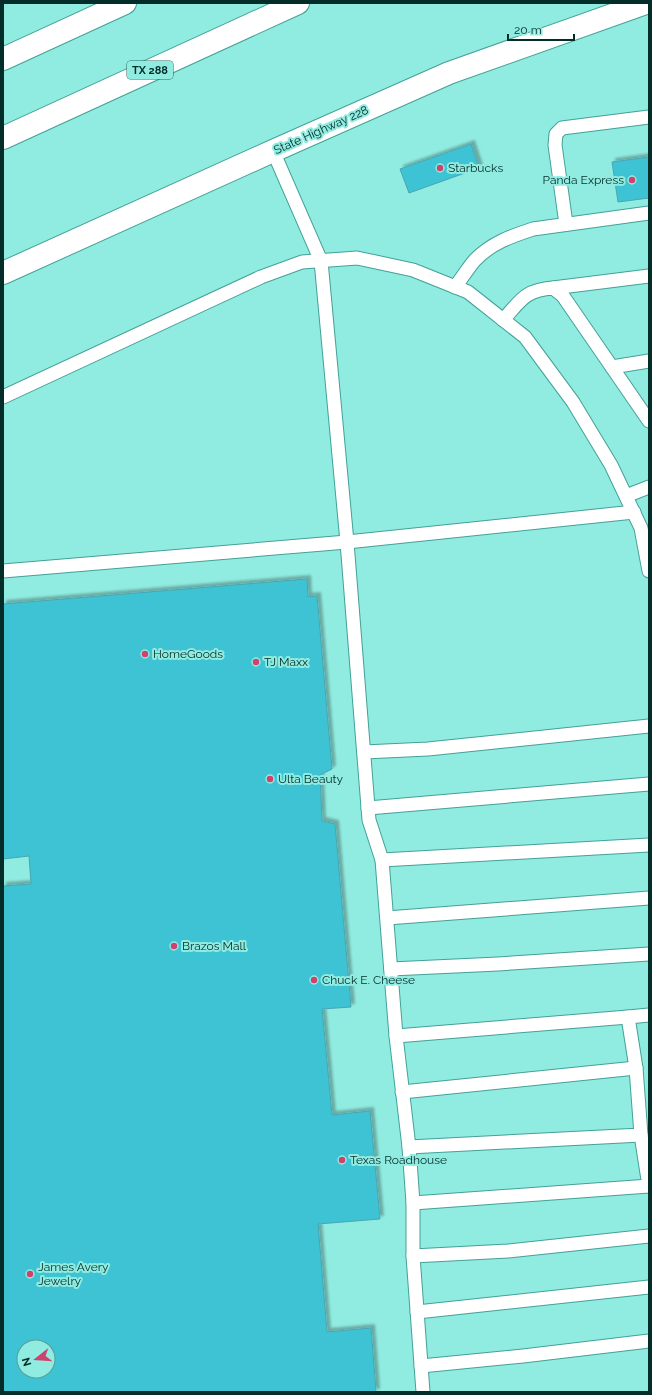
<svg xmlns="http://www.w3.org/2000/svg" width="652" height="1395" font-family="Raleway,sans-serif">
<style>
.building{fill:#3dc3d3;stroke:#49a6b2;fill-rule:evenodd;filter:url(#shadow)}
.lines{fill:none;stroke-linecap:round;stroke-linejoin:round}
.service-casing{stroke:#44a197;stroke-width:15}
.primary-casing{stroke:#44a197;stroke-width:24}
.motorway-casing{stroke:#44a197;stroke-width:24}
.service{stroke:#fff;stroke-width:13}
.primary{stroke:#fff;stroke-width:22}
.motorway{stroke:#fff;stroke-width:22}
.poi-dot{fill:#d0426d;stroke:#90ebe0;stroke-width:1.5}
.labels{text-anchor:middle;stroke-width:4;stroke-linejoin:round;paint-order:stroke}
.shield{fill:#90ebe0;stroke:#2d6660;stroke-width:1}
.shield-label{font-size:11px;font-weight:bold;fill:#032d29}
.street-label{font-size:12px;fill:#032d29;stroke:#90ebe0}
.poi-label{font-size:12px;fill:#032d29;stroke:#90ebe0;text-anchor:start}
</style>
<defs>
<filter id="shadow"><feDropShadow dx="3.5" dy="-3.5" stdDeviation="1" flood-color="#0004"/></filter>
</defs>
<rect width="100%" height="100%" fill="#90ebe0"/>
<g class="building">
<path d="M 471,144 L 479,168 L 409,193 L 400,169 Z"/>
<path d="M 649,157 L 649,198 L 618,202 L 612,162 Z"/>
<path d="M 307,579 L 308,597 L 317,596 L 332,769 L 320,775 L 322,821 L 335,824 L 351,1007 L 322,1009 L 332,1115 L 370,1111 L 380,1219 L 318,1224 L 327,1332 L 371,1328 L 376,1392 L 3,1392 L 3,886 L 31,884 L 29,856 L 3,859 L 3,604 ZM 24,1347 L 48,1347 L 48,1371 L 24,1371 Z"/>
</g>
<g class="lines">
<g class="service-casing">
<g id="service">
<path d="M 273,151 L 321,261 L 347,542 L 369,820 L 382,860 L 396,1036 L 409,1147 L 413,1203 L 413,1256 L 423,1392"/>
<path d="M 566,224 L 555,145 L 556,134 L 562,128 L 649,117"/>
<path d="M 455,287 C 462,278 468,268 475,260 C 491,243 512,236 533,229 L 649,213"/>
<path d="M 553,288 L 649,276"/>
<path d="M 503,320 C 521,300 525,290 553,288 L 563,296 L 649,421"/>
<path d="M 612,367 L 649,361"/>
<path d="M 3,397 L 261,277 L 302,262 L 357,258 L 413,270 L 468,292 L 525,337 L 573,402 L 611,465 L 641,528 L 649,571"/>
<path d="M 626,496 L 649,487"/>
<path d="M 3,571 L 347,542 L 634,512"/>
<path d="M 364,752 L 428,749 L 649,726"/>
<path d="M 368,808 L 649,784"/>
<path d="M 382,860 L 649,845"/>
<path d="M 387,918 L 649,898"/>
<path d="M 391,969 L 498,964 L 649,954"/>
<path d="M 628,1017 L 649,1015"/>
<path d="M 396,1036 L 628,1017 L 636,1068 L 641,1135 L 409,1147"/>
<path d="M 402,1092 L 636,1068"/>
<path d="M 641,1135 L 649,1186"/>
<path d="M 413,1203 L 649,1186"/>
<path d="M 413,1256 L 508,1251 L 649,1236"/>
<path d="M 417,1312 L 649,1287"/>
<path d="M 421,1366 L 523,1356 L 649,1341"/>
</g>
</g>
<g class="primary-casing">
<path id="primary" d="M 3,273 L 273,151 L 449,73 L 646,3"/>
</g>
<g class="motorway-casing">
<g id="motorway">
<path d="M 3,59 L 125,3"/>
<path d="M 3,138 L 298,3"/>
</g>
</g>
<use href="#service" class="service"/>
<use href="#primary" class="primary"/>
<use href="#motorway" class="motorway"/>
</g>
<g class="poi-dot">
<circle cx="440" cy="168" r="4"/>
<circle cx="632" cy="180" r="4"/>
<circle cx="145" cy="654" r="4"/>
<circle cx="256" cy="662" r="4"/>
<circle cx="270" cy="779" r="4"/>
<circle cx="174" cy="946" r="4"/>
<circle cx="314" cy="980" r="4"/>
<circle cx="342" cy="1160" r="4"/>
<circle cx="30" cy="1274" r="4"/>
</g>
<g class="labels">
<rect class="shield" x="127" y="61" width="46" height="18" rx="3"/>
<g class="shield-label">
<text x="150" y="74">TX 288</text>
</g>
<g class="street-label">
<text transform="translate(321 130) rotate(-24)" y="4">State Highway 228</text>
</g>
<g class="poi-label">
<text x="448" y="172">Starbucks</text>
<text x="624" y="184" text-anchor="end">Panda Express</text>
<text x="153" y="658">HomeGoods</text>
<text x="264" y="666">TJ Maxx</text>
<text x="278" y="783">Ulta Beauty</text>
<text x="182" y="950">Brazos Mall</text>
<text x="322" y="984">Chuck E. Cheese</text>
<text x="350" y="1164">Texas Roadhouse</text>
<text x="38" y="1271">James Avery<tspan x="38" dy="14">Jewelry</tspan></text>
</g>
</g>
<rect width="652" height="1395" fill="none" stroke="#032d29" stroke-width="8"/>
<g transform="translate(36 1359) rotate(253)"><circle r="19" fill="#90ebe0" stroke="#589f97"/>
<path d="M0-3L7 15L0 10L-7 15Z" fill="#d0426d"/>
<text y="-6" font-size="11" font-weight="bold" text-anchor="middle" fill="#032d29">N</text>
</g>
<path d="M508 34v6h66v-6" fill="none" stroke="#032d29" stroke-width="2"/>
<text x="514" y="34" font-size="12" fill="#032d29" stroke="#90ebe0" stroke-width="3" paint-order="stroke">20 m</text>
</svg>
